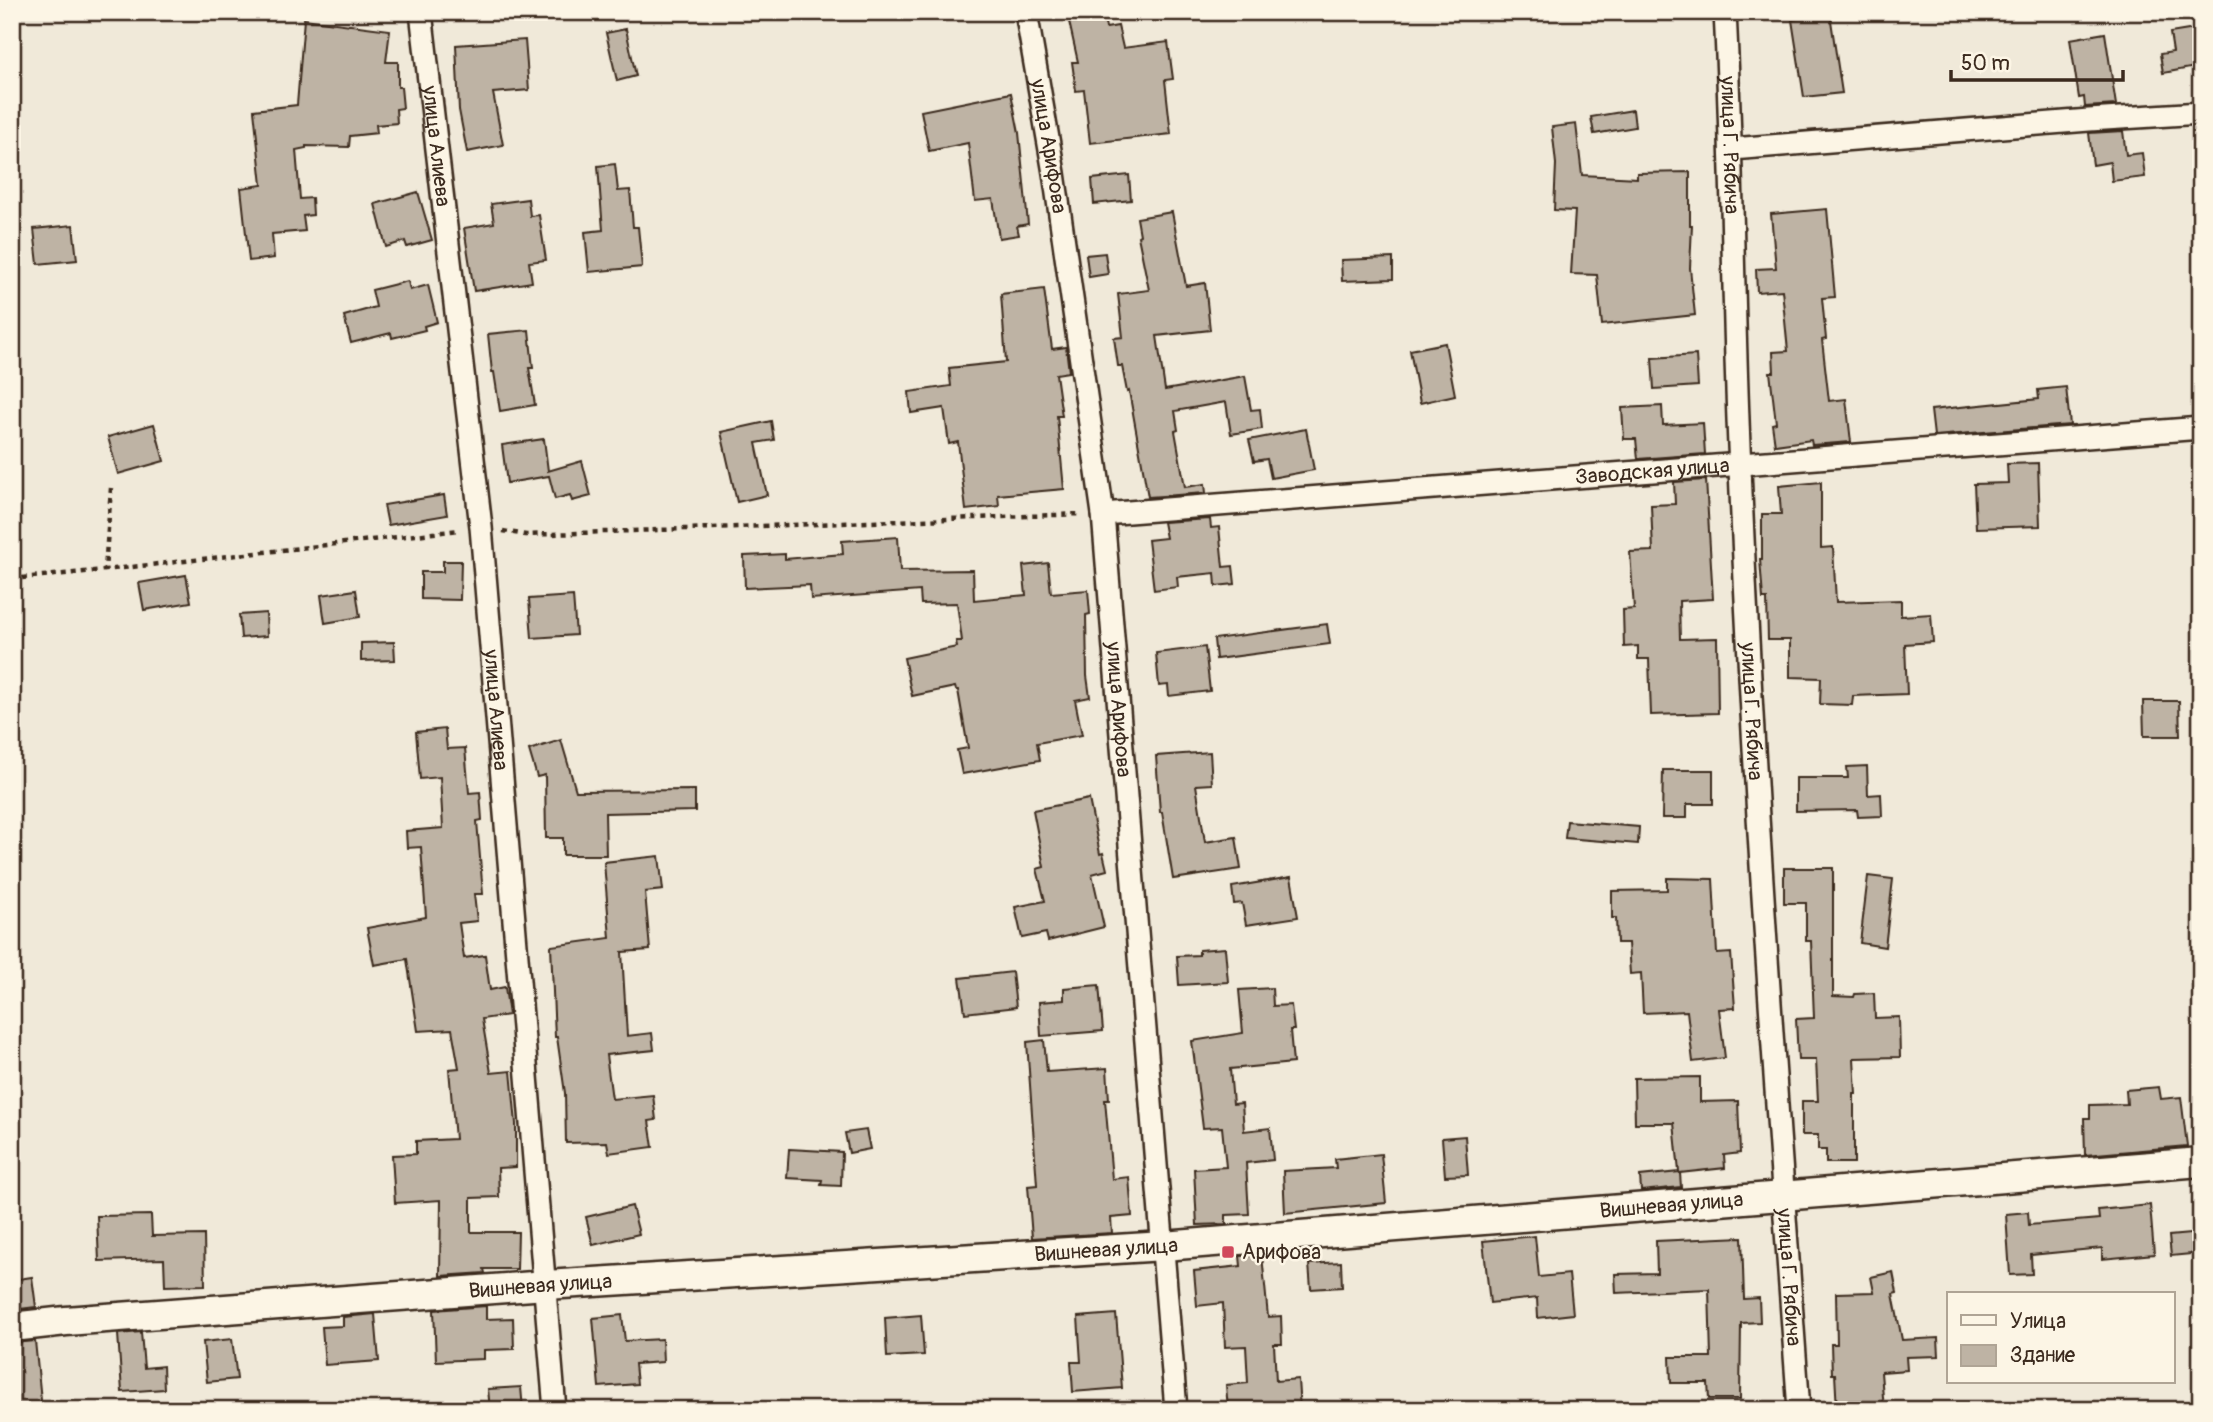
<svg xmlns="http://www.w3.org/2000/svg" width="2213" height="1422" font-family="Pangolin,sans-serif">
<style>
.building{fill:#beb3a4;stroke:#3b2a1e;stroke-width:2}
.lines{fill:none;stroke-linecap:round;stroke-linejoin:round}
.minor-casing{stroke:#3b2a1e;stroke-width:26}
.tertiary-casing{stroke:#3b2a1e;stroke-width:33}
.path{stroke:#3b2a1e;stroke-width:4.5;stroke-dasharray:5 5;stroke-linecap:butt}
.minor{stroke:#fcf5e5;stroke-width:21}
.tertiary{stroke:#fcf5e5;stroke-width:28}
.poi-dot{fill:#d1495b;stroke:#fcf5e5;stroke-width:2.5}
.labels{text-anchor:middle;stroke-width:5;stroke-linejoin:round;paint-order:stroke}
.street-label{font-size:21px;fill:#3b2a1e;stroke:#fcf5e5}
.poi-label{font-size:21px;fill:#3b2a1e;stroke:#fcf5e5;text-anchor:start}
</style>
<rect width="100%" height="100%" fill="#f0e9d9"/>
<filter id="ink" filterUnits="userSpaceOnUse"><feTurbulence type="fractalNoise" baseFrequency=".0143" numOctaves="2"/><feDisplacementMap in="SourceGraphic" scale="14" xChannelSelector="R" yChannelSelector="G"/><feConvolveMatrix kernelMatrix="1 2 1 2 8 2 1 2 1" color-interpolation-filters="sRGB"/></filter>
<g filter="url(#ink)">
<g class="building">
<path d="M 1089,12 L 1103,12 L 1106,28 L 1118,26 L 1123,48 L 1168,42 L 1173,79 L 1165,80 L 1171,134 L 1090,143 L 1084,90 L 1076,91 L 1072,62 L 1078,62 L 1068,17 Z"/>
<path d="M 1830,14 L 1842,93 L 1804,97 L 1792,20 Z"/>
<path d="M 304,19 L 390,30 L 386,62 L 398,62 L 398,87 L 401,87 L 403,108 L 396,109 L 397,123 L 376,125 L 377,133 L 350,136 L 349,147 L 306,146 L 306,148 L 296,150 L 300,199 L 312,198 L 313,215 L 303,216 L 305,231 L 272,234 L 274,258 L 249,261 L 241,188 L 262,185 L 254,110 L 297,105 Z"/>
<path d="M 626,29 L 636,76 L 617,81 L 606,33 Z"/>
<path d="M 2195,29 L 2201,66 L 2163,73 L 2160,54 L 2173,52 L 2170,33 Z"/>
<path d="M 2105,33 L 2116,105 L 2085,107 L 2084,97 L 2079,98 L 2070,39 Z"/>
<path d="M 525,40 L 529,90 L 493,93 L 503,145 L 467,152 L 459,110 L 456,45 Z"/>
<path d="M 1011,93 L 1019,133 L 1028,224 L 1017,226 L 1019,235 L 999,238 L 993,199 L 975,201 L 968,143 L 929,151 L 921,111 Z"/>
<path d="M 1633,110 L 1635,127 L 1594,134 L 1591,117 Z"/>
<path d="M 1576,124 L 1582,175 L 1637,178 L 1637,173 L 1690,172 L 1690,225 L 1692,225 L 1690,268 L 1695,315 L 1602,325 L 1597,275 L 1571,274 L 1575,211 L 1554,210 L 1556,164 L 1552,127 Z"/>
<path d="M 2123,131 L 2126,155 L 2142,153 L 2145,177 L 2112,181 L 2110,162 L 2093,165 L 2089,133 Z"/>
<path d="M 615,164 L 618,191 L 630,190 L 633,227 L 638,227 L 642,267 L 589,272 L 585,232 L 603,230 L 598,166 Z"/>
<path d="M 1129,175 L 1131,200 L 1094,204 L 1092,179 Z"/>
<path d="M 418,192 L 432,240 L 407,247 L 405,241 L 386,247 L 375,204 Z"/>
<path d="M 528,199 L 530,216 L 539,215 L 546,260 L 529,262 L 532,282 L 474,291 L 464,228 L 494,223 L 491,204 Z"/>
<path d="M 1827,209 L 1835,297 L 1822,298 L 1826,339 L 1822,340 L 1829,401 L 1846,399 L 1851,442 L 1812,445 L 1811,440 L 1775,445 L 1772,424 L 1776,423 L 1770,372 L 1774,372 L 1773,352 L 1788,351 L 1782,290 L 1757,292 L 1756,269 L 1776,268 L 1771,214 Z"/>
<path d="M 1172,212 L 1186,286 L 1205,283 L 1210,330 L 1157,336 L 1165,390 L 1245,376 L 1251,410 L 1260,409 L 1262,429 L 1231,434 L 1226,402 L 1175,411 L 1178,430 L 1175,431 L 1185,487 L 1205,484 L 1206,493 L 1148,497 L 1129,391 L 1127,392 L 1122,366 L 1118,366 L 1114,338 L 1123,337 L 1118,294 L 1149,290 L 1138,236 L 1140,235 L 1137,218 Z"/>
<path d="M 73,225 L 77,260 L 38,264 L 34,229 Z"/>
<path d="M 1105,253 L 1108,274 L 1089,277 L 1086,255 Z"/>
<path d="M 1393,258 L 1393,279 L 1342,281 L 1341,260 Z"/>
<path d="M 408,281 L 410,290 L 428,285 L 437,322 L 424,326 L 425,330 L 392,338 L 391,333 L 351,343 L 344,316 L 376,307 L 372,290 Z"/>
<path d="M 1044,289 L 1052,349 L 1066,347 L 1069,372 L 1056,374 L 1062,416 L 1057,416 L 1064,489 L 998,495 L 999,506 L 966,510 L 958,442 L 949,444 L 944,408 L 911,413 L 909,392 L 951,386 L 949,368 L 1006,362 L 1001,294 Z"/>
<path d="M 529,330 L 533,368 L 529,368 L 535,405 L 500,411 L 494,372 L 492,372 L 488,334 Z"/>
<path d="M 1445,343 L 1455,395 L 1420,403 L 1410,350 Z"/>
<path d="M 1696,355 L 1698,386 L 1654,389 L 1652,358 Z"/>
<path d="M 2066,387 L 2070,425 L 1934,436 L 1931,410 L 2039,399 L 2038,390 Z"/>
<path d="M 1662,406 L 1663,425 L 1703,423 L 1705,454 L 1638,459 L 1636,439 L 1624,439 L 1622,408 Z"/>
<path d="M 771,421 L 774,440 L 756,443 L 767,495 L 737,502 L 721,432 Z"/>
<path d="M 154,424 L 164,461 L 118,474 L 108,437 Z"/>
<path d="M 1306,429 L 1314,470 L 1271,478 L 1267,459 L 1254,461 L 1249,440 Z"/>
<path d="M 544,439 L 548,471 L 582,461 L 591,496 L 572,501 L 570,495 L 555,499 L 549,476 L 507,483 L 502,445 Z"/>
<path d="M 2038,463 L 2040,526 L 1976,528 L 1974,484 L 2008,483 L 2007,464 Z"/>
<path d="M 1706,480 L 1713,599 L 1679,601 L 1680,639 L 1717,638 L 1718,713 L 1651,715 L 1649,659 L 1638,659 L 1638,646 L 1624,647 L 1623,610 L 1634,609 L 1630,552 L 1653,551 L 1651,505 L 1675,504 L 1674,482 Z"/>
<path d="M 1821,482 L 1821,548 L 1833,547 L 1836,602 L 1901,600 L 1901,616 L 1931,614 L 1933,642 L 1905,644 L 1907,694 L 1853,696 L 1852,705 L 1820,704 L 1821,678 L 1790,677 L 1790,640 L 1768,640 L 1767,599 L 1763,599 L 1760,559 L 1762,559 L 1762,514 L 1781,514 L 1779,486 Z"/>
<path d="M 444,495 L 447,515 L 388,525 L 384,505 Z"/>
<path d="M 1210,519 L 1211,528 L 1219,527 L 1223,567 L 1233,566 L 1235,584 L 1216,586 L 1215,573 L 1177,577 L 1178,587 L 1154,590 L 1148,540 L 1166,538 L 1163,522 Z"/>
<path d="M 898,537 L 900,571 L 973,570 L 974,600 L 1026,595 L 1023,566 L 1048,563 L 1051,593 L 1088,590 L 1090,614 L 1086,615 L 1087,676 L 1090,697 L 1075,700 L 1082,735 L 1037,743 L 1040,760 L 962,774 L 957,750 L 968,748 L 958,690 L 956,690 L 955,687 L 912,696 L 904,658 L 957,647 L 956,641 L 962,641 L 957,603 L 921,604 L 920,591 L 811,599 L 810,585 L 745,588 L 744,556 L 785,554 L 785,559 L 843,554 L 842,541 Z"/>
<path d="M 443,561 L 461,561 L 460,600 L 421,599 L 421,572 L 443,572 Z"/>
<path d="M 186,575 L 191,602 L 144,610 L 139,583 Z"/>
<path d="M 356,590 L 360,617 L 325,623 L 321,595 Z"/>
<path d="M 573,596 L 576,635 L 532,638 L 529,599 Z"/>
<path d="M 266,613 L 267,636 L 241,638 L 239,615 Z"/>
<path d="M 1327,624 L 1330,644 L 1216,659 L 1214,639 Z"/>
<path d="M 394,642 L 395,660 L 361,661 L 361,643 Z"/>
<path d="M 1205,647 L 1210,691 L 1169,696 L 1168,685 L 1159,686 L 1156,653 Z"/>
<path d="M 2143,701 L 2179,701 L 2180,736 L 2144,736 Z"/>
<path d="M 445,729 L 447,749 L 465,748 L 469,793 L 480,792 L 482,820 L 477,821 L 483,894 L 474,894 L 477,921 L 459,923 L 464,958 L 485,955 L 490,990 L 505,987 L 509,1015 L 482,1019 L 491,1073 L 511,1071 L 516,1124 L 516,1167 L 498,1168 L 499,1197 L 471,1198 L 471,1232 L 518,1232 L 517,1269 L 484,1269 L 485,1273 L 440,1276 L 441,1200 L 395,1203 L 392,1155 L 416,1154 L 416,1141 L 455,1139 L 449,1069 L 459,1068 L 452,1029 L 418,1031 L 407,959 L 374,965 L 367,928 L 426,917 L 421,847 L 407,848 L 406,831 L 443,828 L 440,777 L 420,779 L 416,732 Z"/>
<path d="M 561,740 L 576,791 L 695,790 L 695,811 L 605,813 L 606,855 L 563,855 L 563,838 L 546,838 L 545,775 L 537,777 L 529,750 Z"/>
<path d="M 1210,752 L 1212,784 L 1196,785 L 1205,842 L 1236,837 L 1241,869 L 1173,879 L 1162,812 L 1160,812 L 1156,756 Z"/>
<path d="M 1867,766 L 1868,795 L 1881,794 L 1882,816 L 1858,817 L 1857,810 L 1796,811 L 1796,778 L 1848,778 L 1847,767 Z"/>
<path d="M 1663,770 L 1713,770 L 1713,804 L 1687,804 L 1687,818 L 1662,818 Z"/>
<path d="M 1089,799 L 1100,854 L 1103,853 L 1107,870 L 1092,874 L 1104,927 L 1048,941 L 1046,933 L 1022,938 L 1015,907 L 1045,901 L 1037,869 L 1044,867 L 1033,810 Z"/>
<path d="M 1567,821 L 1639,827 L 1638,844 L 1565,838 Z"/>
<path d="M 659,856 L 663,890 L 645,892 L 650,950 L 622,952 L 627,1036 L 652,1033 L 654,1050 L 606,1055 L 612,1099 L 653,1095 L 656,1120 L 649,1121 L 653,1147 L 609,1153 L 607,1142 L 566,1143 L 565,1093 L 557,1037 L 555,1037 L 551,946 L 610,938 L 604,862 Z"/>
<path d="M 1784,868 L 1833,868 L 1833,996 L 1854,997 L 1855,994 L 1874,993 L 1875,1018 L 1899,1017 L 1900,1057 L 1854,1058 L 1856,1094 L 1854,1094 L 1854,1163 L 1826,1163 L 1826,1150 L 1818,1150 L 1818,1135 L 1802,1135 L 1802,1101 L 1818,1101 L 1816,1060 L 1798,1060 L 1796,1019 L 1814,1018 L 1811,941 L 1806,941 L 1806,903 L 1784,903 Z"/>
<path d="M 1868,876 L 1893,879 L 1885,947 L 1860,943 Z"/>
<path d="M 1291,877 L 1298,917 L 1246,925 L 1242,903 L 1234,904 L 1232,887 Z"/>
<path d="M 1667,878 L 1713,879 L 1717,954 L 1731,953 L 1733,981 L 1735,1008 L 1719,1009 L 1725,1058 L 1693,1062 L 1687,1011 L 1643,1013 L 1641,973 L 1630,974 L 1628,943 L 1617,943 L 1616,918 L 1612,918 L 1612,891 L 1667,890 Z"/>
<path d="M 1225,948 L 1228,982 L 1179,985 L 1177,956 L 1199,955 L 1199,950 Z"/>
<path d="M 1012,972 L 1016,1007 L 965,1013 L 960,978 Z"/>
<path d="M 1099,985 L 1103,1031 L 1041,1036 L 1039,1002 L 1064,1000 L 1064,988 Z"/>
<path d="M 1272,988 L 1273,1006 L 1291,1005 L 1294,1030 L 1290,1030 L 1293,1063 L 1230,1069 L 1233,1104 L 1242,1103 L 1244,1131 L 1270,1128 L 1273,1160 L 1246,1163 L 1249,1214 L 1226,1215 L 1226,1224 L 1197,1225 L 1194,1169 L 1226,1167 L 1222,1127 L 1203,1128 L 1192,1041 L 1243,1033 L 1239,990 Z"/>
<path d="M 1044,1040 L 1047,1072 L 1107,1068 L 1109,1100 L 1105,1100 L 1112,1179 L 1129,1177 L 1132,1216 L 1111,1218 L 1112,1233 L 1032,1238 L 1028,1186 L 1037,1185 L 1027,1042 Z"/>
<path d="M 1700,1077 L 1700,1102 L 1738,1101 L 1740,1153 L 1724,1155 L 1725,1168 L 1680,1173 L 1681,1187 L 1641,1191 L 1640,1176 L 1679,1172 L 1674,1123 L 1635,1123 L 1634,1078 Z"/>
<path d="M 2159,1087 L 2161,1099 L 2181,1097 L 2187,1146 L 2085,1155 L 2084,1118 L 2090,1118 L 2090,1105 L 2127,1104 L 2126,1090 Z"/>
<path d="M 866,1130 L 870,1149 L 849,1153 L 845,1133 Z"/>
<path d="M 1465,1136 L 1468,1175 L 1445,1176 L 1442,1138 Z"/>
<path d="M 789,1149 L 842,1152 L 841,1186 L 821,1185 L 822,1180 L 787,1178 Z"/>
<path d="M 1381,1154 L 1386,1203 L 1285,1213 L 1283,1171 L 1336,1168 L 1335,1159 Z"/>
<path d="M 2150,1205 L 2154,1254 L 2102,1259 L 2102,1248 L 2031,1255 L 2032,1274 L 2010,1275 L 2006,1214 L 2028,1212 L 2029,1225 L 2099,1219 L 2098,1210 Z"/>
<path d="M 632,1206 L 639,1234 L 593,1245 L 586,1217 Z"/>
<path d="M 151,1215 L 152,1236 L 204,1235 L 205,1285 L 165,1286 L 164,1259 L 99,1261 L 97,1216 Z"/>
<path d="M 2201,1233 L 2201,1253 L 2171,1256 L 2169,1236 Z"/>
<path d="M 1535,1236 L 1539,1277 L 1569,1274 L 1573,1314 L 1538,1318 L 1537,1298 L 1490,1303 L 1483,1241 Z"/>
<path d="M 1742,1237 L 1744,1299 L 1759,1298 L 1760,1322 L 1741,1323 L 1740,1399 L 1709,1399 L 1708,1383 L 1671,1383 L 1670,1357 L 1711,1357 L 1709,1289 L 1616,1293 L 1615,1274 L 1657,1273 L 1656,1241 Z"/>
<path d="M 1262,1255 L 1268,1317 L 1281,1316 L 1282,1344 L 1274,1344 L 1276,1381 L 1298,1379 L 1300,1410 L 1228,1410 L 1226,1385 L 1248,1383 L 1246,1346 L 1225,1347 L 1223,1303 L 1197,1306 L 1194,1271 L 1241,1266 L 1240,1256 Z"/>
<path d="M 1341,1262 L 1342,1287 L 1311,1289 L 1309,1264 Z"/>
<path d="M 1893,1272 L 1897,1293 L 1893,1294 L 1902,1340 L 1938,1338 L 1939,1356 L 1906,1357 L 1907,1370 L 1881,1372 L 1884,1410 L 1837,1410 L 1835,1374 L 1832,1374 L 1831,1344 L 1837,1344 L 1836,1293 L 1874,1292 L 1871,1277 Z"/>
<path d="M 32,1277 L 36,1307 L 12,1310 L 12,1280 Z"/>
<path d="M 486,1306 L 486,1319 L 513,1318 L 514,1349 L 484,1350 L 484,1359 L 436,1361 L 434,1310 Z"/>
<path d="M 375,1314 L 379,1361 L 325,1365 L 322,1327 L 343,1326 L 343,1317 Z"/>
<path d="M 1116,1314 L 1122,1388 L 1073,1392 L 1071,1362 L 1081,1362 L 1078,1317 Z"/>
<path d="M 622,1315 L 625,1341 L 662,1339 L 663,1362 L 635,1364 L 637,1384 L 599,1387 L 593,1318 Z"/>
<path d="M 921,1315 L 924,1355 L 887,1357 L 885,1318 Z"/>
<path d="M 141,1332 L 144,1368 L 163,1366 L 164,1389 L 122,1392 L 118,1334 Z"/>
<path d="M 232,1339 L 237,1379 L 207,1382 L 203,1342 Z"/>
<path d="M 35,1341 L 42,1410 L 12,1410 L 12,1343 Z"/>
<path d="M 521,1387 L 523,1410 L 490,1410 L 488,1389 Z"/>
</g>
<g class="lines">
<g class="minor-casing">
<g id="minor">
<path id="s1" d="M 421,12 L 481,527 L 555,1410"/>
<path id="s2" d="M 1026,12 L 1054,173 L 1103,514 L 1176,1410"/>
<path id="s3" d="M 1725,12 C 1733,165 1733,317 1740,469 C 1753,783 1776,1096 1799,1410"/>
<path d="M 1732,149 L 2089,120 L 2201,113"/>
<path id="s4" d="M 1103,514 L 2201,428"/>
</g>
</g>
<g class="tertiary-casing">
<g id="tertiary">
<path id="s5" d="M 12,1327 L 66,1321 L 546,1285 L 1164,1246 L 2201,1162"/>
</g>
</g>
<g class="path">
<path d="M 111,488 L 105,570 L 460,530"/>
<path d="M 503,531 L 526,535 L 1081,514"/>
<path d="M 12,579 L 105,570"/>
</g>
<use href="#minor" class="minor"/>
<use href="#tertiary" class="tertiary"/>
</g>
</g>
<rect class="poi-dot" x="1221" y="1245" width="14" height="14" rx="3.5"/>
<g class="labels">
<g class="street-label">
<text dy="7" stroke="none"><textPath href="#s3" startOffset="133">улица Г. Рябича</textPath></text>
<text dy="7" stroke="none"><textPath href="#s1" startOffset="135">улица Алиева</textPath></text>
<text dy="7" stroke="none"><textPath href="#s2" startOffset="136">улица Арифова</textPath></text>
<text dy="7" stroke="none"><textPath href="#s4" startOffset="551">Заводская улица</textPath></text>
<text dy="7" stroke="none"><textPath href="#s2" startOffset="704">улица Арифова</textPath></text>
<text dy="7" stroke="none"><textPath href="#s1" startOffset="702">улица Алиева</textPath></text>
<text dy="7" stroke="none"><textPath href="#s3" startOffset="700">улица Г. Рябича</textPath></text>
<text dy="7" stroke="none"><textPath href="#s5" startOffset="1664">Вишневая улица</textPath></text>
<text dy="7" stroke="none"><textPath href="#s5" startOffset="1097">Вишневая улица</textPath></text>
<text dy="7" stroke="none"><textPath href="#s3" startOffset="1267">улица Г. Рябича</textPath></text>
<text dy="7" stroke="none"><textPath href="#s5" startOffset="530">Вишневая улица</textPath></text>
</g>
<g class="poi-label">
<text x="1242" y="1259">Арифова</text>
</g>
</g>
<rect width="2213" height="1422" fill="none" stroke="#fcf5e5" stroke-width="42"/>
<rect x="21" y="21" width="2171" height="1380" fill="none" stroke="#3b2a1e" stroke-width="2.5" filter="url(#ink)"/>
<rect x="1947" y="1292" width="228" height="91" fill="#fcf5e5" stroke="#afa495" stroke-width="2"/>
<rect x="1961" y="1315" width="35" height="10" fill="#fcf5e5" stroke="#afa495" stroke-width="2"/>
<text x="2010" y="1328" font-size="21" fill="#3b2a1e">Улица</text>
<rect x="1961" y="1345" width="35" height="21" fill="#beb3a4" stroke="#afa495" stroke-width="2"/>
<text x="2010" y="1362" font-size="21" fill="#3b2a1e">Здание</text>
<path d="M1951 70v10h172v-10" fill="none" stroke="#3b2a1e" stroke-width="3.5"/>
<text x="1961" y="70" font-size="21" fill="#3b2a1e" stroke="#fcf5e5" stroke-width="5" paint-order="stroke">50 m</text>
</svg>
